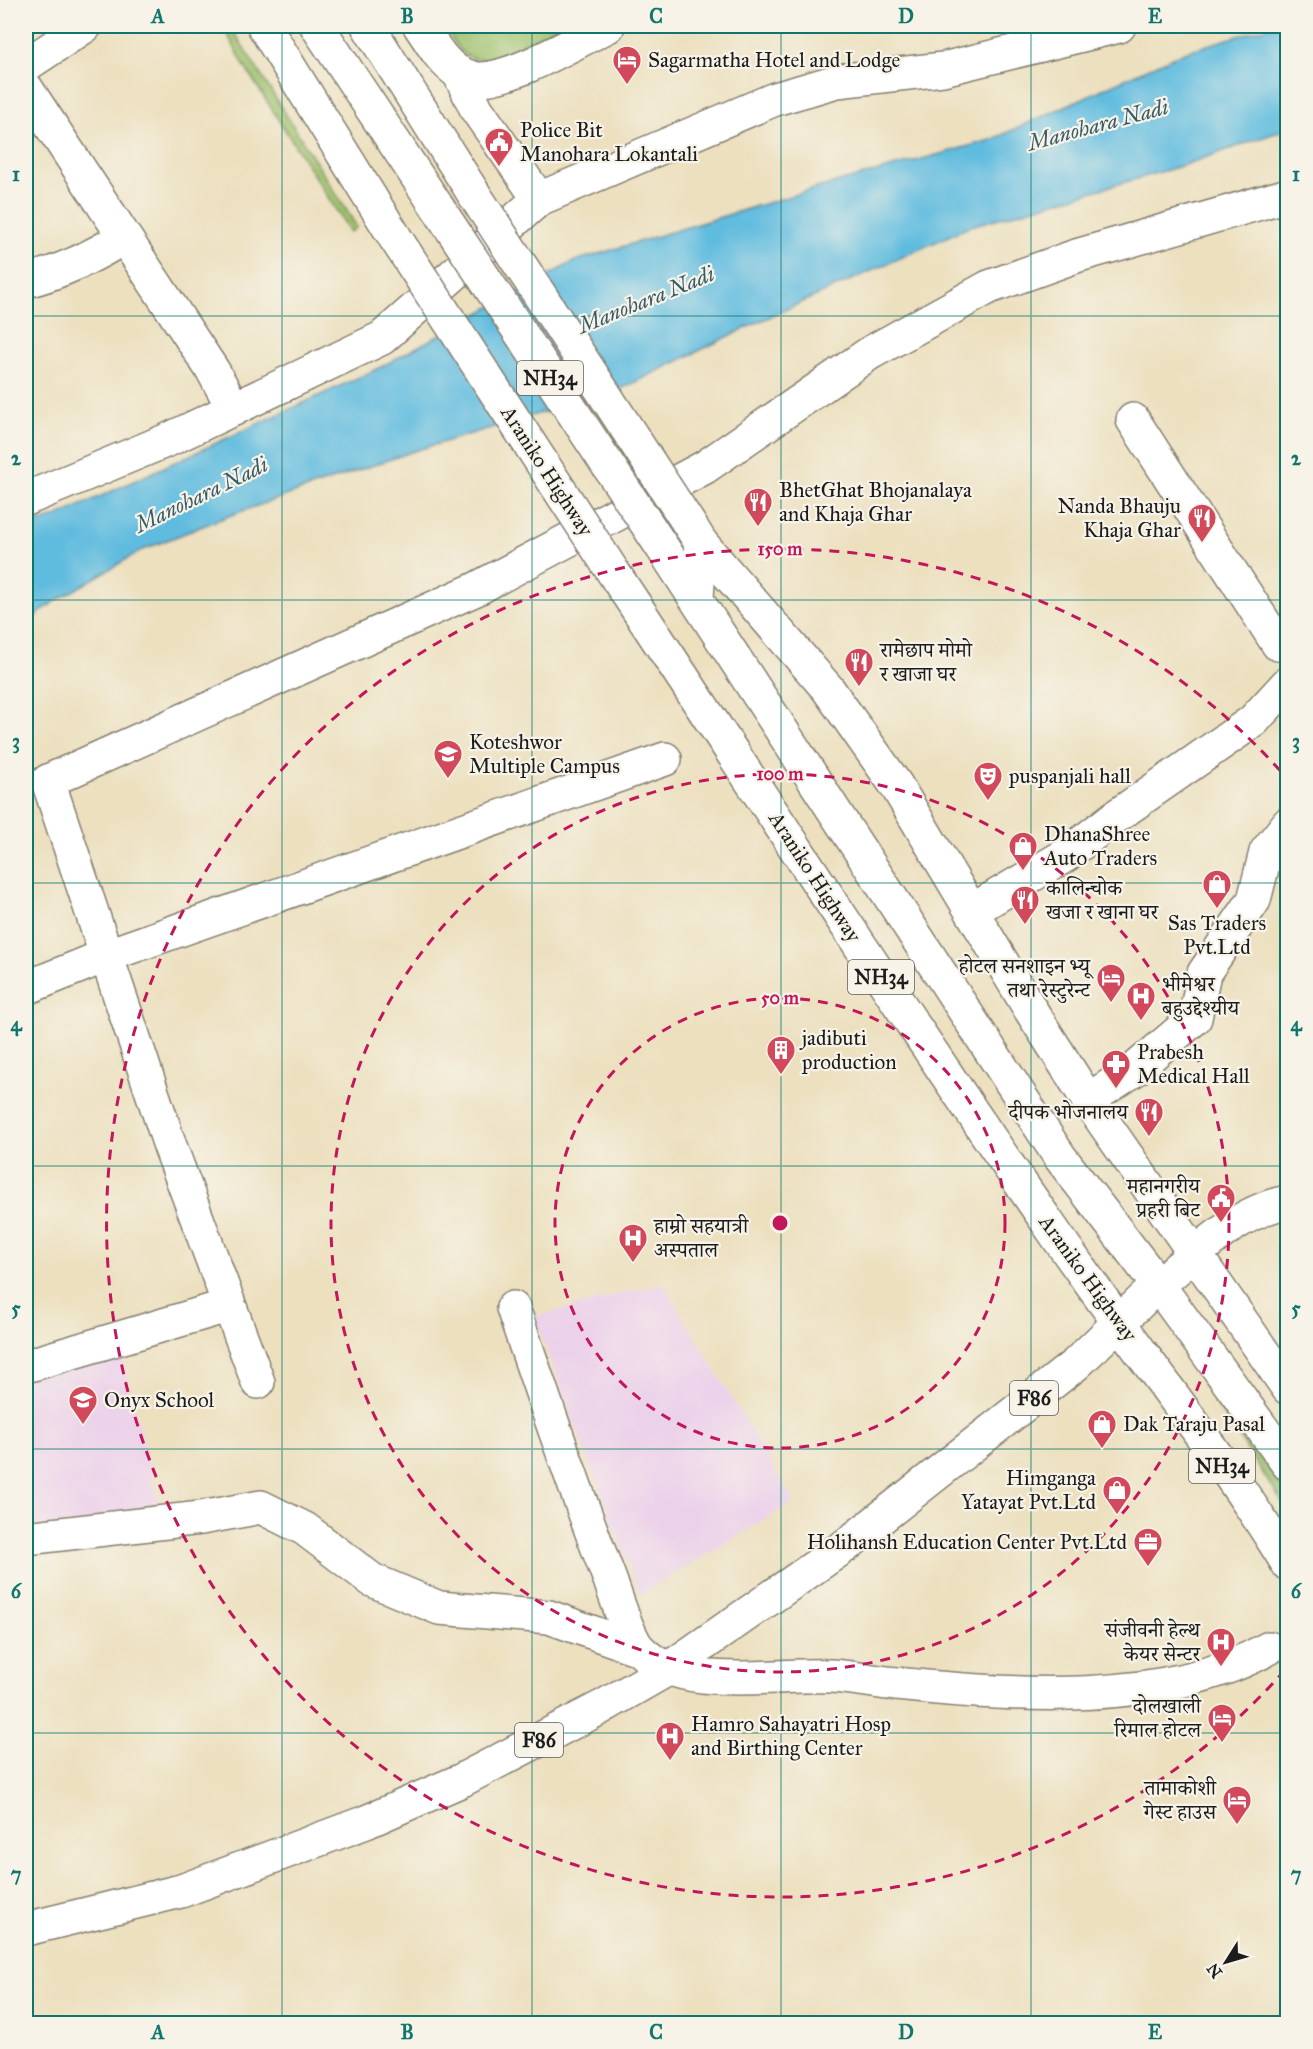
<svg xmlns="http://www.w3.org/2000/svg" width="1313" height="2049" font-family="'IM FELL Great Primer','Noto Serif Devanagari',serif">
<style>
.built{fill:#ecd1ea}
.green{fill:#9bc06a;stroke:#5c6e43;stroke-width:1.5}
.water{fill:#61bcdf;stroke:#3e6c7e;stroke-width:1.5}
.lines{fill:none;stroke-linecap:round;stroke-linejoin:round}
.minor-casing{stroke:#847e6e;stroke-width:36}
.tertiary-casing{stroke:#847e6e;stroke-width:36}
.primary-casing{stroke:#847e6e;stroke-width:36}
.trunk-casing{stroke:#847e6e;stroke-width:36}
.minor{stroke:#fff;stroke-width:33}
.tertiary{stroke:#fff;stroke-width:33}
.primary{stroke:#fff;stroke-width:33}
.trunk{stroke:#fff;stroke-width:33}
.minor-bridge-casing{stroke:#847e6e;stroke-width:36;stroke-linecap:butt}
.trunk-bridge-casing{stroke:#847e6e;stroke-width:36;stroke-linecap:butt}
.minor-bridge{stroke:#fff;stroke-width:33}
.trunk-bridge{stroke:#fff;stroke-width:33}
.grid{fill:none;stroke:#0f766e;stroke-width:1.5;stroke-opacity:0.55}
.ring{fill:none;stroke:#c2185b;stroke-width:3;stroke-dasharray:10 8}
.labels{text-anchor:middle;stroke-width:4.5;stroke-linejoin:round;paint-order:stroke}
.shield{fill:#f7f3e8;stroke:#5e5c59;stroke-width:1.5}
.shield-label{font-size:20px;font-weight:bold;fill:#1c1c1c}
.poi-label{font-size:21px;fill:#1c1c1c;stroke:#f7f3e8;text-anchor:start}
.street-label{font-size:21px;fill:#1c1c1c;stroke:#f7f3e8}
.water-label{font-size:22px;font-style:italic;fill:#385c6a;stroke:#f7f3e8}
.centre{fill:#c2185b;stroke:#f7f3e8;stroke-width:3}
.ring-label{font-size:18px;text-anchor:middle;font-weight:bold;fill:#c2185b;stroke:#f7f3e8;stroke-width:4.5;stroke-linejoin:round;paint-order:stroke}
.neatline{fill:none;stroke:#0f766e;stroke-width:2}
.grid-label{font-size:20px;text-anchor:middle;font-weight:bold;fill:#0f766e}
</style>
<rect width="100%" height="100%" fill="#f7f3e8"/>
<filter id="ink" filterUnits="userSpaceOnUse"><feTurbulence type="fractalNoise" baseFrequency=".0167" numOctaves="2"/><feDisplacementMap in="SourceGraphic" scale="12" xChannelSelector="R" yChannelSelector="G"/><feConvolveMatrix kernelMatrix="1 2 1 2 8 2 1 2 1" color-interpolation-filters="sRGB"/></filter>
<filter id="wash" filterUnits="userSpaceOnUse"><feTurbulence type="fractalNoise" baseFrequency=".008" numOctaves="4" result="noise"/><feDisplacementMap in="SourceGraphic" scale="24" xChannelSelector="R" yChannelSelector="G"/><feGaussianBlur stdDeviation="1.35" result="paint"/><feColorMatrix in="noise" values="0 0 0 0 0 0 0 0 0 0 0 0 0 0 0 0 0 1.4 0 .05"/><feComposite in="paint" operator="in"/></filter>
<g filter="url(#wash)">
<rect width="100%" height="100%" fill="#ece0bf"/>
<g class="built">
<path d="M 663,1283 L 794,1502 L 640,1595 L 534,1317 Z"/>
<path d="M 120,1351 L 161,1512 L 26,1531 L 26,1365 Z"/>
</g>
<g class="green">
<path d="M 223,26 L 230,26 L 357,227 L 350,232 L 245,67 Z"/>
<path d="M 444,26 L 561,26 L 491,59 C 464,64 456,46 444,26 Z"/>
<path d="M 1207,1381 L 1287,1496 L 1287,1509 L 1203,1384 Z"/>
</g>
<path class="water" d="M 1272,26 L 1287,26 L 1287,129 L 1178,167 L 971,226 L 756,323 L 621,389 L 414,451 L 231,515 L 142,550 L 54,602 L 26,623 L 26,527 L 58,516 L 379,368 L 575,261 L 817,188 L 991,140 L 1184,52 Z"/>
</g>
<g filter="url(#ink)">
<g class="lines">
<g class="minor-casing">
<g id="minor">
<path d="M 368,26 L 472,191"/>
<path d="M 26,65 L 85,26"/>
<path d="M 459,73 L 477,110 L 539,199"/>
<path d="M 26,88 L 213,371 L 234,409"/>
<path d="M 26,281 C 61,272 93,257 124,237"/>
<path d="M 1133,420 L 1278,644"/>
<path d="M 26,499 L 170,439 L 382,338 L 539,199 L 775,99 L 837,81 L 943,69 L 1119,26"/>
<path d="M 691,527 L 701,543 L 828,689 L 896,785 L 1030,1009 L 1088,1100 L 1288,1388"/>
<path d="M 973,910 L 1066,855 L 1115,817 L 1253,721 L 1288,683"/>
<path d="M 26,988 L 105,956 L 665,759"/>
<path d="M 1088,1100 L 1134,1070 L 1195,1018 L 1204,973 L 1254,900 L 1266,852 L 1288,824"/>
<path d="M 1158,1285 C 1195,1254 1239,1210 1288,1202"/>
<path d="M 513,1308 C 544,1400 575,1490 610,1580 C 615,1595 630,1640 640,1650 C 681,1693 777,1673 831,1676 C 853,1677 874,1682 896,1684 C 1010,1696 1166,1707 1269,1648"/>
<path d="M 26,1366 L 227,1306"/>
<path d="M 258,1382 L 170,1146 L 48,781 L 476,589 L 705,467 L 870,353 L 989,287 L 1076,256 L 1288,195"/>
<path d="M 26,1538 L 201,1518 L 261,1507 L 305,1529 L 372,1580 L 439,1608 L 549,1617 L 639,1649"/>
</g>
</g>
<g class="tertiary-casing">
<path id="tertiary" d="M 420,26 C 431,42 441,61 458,72 C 463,75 474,79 480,79 C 514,79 576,41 608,26"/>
</g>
<g class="primary-casing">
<path id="primary" d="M 26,1929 L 181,1891 L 366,1822 L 462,1780 L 602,1707 L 668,1669 L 845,1546 L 1076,1364 L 1158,1285"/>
</g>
<g class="trunk-casing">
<g id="trunk">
<path d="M 264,26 L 396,239"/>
<path d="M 317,26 L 438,208"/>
<path d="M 662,547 L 1060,1157 L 1158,1285 L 1288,1464"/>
<path d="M 617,578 C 761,795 902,1012 1050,1226 C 1128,1340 1216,1446 1288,1564"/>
<path d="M 697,597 L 701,543"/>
</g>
</g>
<use href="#minor" class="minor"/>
<use href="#tertiary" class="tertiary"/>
<use href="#primary" class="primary"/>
<use href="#trunk" class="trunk"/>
<g class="minor-bridge-casing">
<path id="minor-bridge" d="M 472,191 L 691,527"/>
</g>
<g class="trunk-bridge-casing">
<g id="trunk-bridge">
<path d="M 438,208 L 662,547"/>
<path d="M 396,239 L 617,578"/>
</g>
</g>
<use href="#minor-bridge" class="minor-bridge"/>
<use href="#trunk-bridge" class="trunk-bridge"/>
</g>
</g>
<path class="grid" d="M 282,26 L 282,2024M 532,26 L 532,2024M 781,26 L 781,2024M 1031,26 L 1031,2024M 26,316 L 1288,316M 26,600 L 1288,600M 26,883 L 1288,883M 26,1166 L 1288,1166M 26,1449 L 1288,1449M 26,1733 L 1288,1733"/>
<g class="ring">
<circle cx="780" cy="1223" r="225"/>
<circle cx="780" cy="1223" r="449"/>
<path d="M1285 1670A674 674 0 1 1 1285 776"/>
</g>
<defs>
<g id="hotel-pin" transform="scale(1.5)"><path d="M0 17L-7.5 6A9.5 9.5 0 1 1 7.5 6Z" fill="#d1495b" stroke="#f7f3e8"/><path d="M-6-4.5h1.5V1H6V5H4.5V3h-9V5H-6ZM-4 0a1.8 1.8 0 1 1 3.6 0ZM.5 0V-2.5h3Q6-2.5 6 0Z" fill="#fff"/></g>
<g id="civic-pin" transform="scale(1.5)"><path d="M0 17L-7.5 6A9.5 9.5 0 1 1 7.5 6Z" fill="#d1495b" stroke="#f7f3e8"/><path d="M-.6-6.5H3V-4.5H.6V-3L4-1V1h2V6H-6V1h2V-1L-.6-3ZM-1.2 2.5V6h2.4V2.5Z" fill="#fff"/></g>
<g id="restaurant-pin" transform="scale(1.5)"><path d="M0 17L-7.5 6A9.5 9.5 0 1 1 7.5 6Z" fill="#d1495b" stroke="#f7f3e8"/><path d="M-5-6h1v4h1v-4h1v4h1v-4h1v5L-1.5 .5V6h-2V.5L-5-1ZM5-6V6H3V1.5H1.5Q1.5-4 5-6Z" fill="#fff"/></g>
<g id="university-pin" transform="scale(1.5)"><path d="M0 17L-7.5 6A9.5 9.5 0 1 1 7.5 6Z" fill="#d1495b" stroke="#f7f3e8"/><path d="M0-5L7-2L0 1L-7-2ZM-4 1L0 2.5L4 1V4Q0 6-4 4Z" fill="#fff"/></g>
<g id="theatre-pin" transform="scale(1.5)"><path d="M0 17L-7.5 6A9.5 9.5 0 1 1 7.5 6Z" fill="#d1495b" stroke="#f7f3e8"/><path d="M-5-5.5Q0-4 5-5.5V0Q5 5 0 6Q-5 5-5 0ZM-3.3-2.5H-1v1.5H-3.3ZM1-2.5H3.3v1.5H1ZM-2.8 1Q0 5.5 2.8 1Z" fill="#fff"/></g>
<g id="shop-pin" transform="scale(1.5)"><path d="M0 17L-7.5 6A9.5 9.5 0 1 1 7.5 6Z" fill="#d1495b" stroke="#f7f3e8"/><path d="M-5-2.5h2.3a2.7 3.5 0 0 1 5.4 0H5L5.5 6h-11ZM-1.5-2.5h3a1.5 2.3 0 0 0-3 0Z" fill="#fff"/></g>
<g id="hospital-pin" transform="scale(1.5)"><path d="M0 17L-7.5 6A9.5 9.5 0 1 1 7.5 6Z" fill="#d1495b" stroke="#f7f3e8"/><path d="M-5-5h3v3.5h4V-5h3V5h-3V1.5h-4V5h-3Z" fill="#fff"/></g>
<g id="building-pin" transform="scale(1.5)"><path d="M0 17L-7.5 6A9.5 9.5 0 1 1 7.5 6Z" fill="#d1495b" stroke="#f7f3e8"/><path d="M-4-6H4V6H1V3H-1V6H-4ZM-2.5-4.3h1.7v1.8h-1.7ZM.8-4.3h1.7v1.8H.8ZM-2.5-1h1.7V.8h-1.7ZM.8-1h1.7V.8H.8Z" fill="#fff"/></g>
<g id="pharmacy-pin" transform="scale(1.5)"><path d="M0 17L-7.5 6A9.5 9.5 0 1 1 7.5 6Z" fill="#d1495b" stroke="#f7f3e8"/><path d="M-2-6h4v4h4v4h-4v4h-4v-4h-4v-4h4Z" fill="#fff"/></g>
<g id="school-pin" transform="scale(1.5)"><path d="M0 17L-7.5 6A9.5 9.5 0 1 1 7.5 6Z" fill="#d1495b" stroke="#f7f3e8"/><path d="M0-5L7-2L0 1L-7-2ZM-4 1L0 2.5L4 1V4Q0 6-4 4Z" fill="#fff"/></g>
<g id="office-pin" transform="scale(1.5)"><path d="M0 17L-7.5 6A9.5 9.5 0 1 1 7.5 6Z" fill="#d1495b" stroke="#f7f3e8"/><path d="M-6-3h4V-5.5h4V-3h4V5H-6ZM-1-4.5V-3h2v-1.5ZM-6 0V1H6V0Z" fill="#fff"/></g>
</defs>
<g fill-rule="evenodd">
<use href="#hotel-pin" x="627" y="60"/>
<use href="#civic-pin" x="499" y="142"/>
<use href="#restaurant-pin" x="758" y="502"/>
<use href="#restaurant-pin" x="1202" y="518"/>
<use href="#restaurant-pin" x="859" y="662"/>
<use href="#university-pin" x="448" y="754"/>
<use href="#theatre-pin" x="988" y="776"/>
<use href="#shop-pin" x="1023" y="846"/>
<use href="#shop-pin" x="1217" y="884"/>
<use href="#restaurant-pin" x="1025" y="900"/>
<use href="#hotel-pin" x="1111" y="978"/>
<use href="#hospital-pin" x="1141" y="996"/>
<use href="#building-pin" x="781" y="1050"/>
<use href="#pharmacy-pin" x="1116" y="1064"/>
<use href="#restaurant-pin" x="1149" y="1112"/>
<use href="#civic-pin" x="1221" y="1198"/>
<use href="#hospital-pin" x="633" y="1238"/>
<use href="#school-pin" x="83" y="1400"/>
<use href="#shop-pin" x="1102" y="1424"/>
<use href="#shop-pin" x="1117" y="1490"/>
<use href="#office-pin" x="1148" y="1542"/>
<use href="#hospital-pin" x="1221" y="1642"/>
<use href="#hotel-pin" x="1222" y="1718"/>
<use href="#hospital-pin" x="670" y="1736"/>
<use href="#hotel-pin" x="1237" y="1800"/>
</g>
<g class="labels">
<g class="shield">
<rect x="517" y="361" width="66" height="34" rx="4.5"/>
<rect x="848" y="960" width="66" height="34" rx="4.5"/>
<rect x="1010" y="1381" width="48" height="34" rx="4.5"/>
<rect x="1189" y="1449" width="66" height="34" rx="4.5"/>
<rect x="515" y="1723" width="48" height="34" rx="4.5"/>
</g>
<g class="shield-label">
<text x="550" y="385">NH34</text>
<text x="881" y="984">NH34</text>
<text x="1034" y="1405">F86</text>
<text x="1222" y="1473">NH34</text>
<text x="539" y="1747">F86</text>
</g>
<g class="poi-label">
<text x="648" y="67">Sagarmatha Hotel and Lodge</text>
<text x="520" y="137">Police Bit<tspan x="520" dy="24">Manohara Lokantali</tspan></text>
<text x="779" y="497">BhetGhat Bhojanalaya<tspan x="779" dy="24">and Khaja Ghar</tspan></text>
<text x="1181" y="513" text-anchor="end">Nanda Bhauju<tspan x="1181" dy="24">Khaja Ghar</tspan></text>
<text x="880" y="657">रामेछाप मोमो<tspan x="880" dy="24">र खाजा घर</tspan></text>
<text x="469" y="749">Koteshwor<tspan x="469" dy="24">Multiple Campus</tspan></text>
<text x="1009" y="783">puspanjali hall</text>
<text x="1044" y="841">DhanaShree<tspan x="1044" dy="24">Auto Traders</tspan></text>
<text x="1046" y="895">कालिन्चोक<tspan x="1046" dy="24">खजा र खाना घर</tspan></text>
<text x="1217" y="930" text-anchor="middle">Sas Traders<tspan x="1217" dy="24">Pvt.Ltd</tspan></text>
<text x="1090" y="973" text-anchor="end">होटल सनशाइन भ्यू<tspan x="1090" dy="24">तथा रेस्टुरेन्ट</tspan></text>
<text x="1162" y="991">भीमेश्वर<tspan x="1162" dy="24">बहुउद्देश्यीय</tspan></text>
<text x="802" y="1045">jadibuti<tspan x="802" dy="24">production</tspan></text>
<text x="1137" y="1059">Prabesh<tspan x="1137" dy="24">Medical Hall</tspan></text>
<text x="1128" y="1119" text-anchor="end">दीपक भोजनालय</text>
<text x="1200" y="1193" text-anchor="end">महानगरीय<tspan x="1200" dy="24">प्रहरी बिट</tspan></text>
<text x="654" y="1233">हाम्रो सहयात्री<tspan x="654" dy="24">अस्पताल</tspan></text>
<text x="104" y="1407">Onyx School</text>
<text x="1123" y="1431">Dak Taraju Pasal</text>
<text x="1096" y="1485" text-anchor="end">Himganga<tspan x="1096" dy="24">Yatayat Pvt.Ltd</tspan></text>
<text x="1127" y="1549" text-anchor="end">Holihansh Education Center Pvt.Ltd</text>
<text x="1200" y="1637" text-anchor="end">संजीवनी हेल्थ<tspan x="1200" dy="24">केयर सेन्टर</tspan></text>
<text x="1201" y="1713" text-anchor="end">दोलखाली<tspan x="1201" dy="24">रिमाल होटल</tspan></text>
<text x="691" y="1731">Hamro Sahayatri Hosp<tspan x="691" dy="24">and Birthing Center</tspan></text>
<text x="1216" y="1795" text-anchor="end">तामाकोशी<tspan x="1216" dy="24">गेस्ट हाउस</tspan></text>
</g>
<g class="street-label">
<text transform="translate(547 471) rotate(57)" y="7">Araniko Highway</text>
<text transform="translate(815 877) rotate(57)" y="7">Araniko Highway</text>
<text transform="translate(1088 1278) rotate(54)" y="7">Araniko Highway</text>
</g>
<g class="water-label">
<text transform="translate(1098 124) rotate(-15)" y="8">Manohara Nadi</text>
<text transform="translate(646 299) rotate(-22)" y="8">Manohara Nadi</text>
<text transform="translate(201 494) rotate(-26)" y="8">Manohara Nadi</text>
</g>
</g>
<circle cx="780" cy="1223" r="9" class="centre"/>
<g class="ring-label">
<text x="780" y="555">150 m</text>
<text x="780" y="780">100 m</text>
<text x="780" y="1004">50 m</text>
</g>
<rect width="1313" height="2049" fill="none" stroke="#f7f3e8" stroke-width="66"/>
<g transform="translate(1226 1962) rotate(233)" stroke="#f7f3e8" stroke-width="4.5" paint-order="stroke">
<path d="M0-4.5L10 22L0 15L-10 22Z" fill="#1c1c1c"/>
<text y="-9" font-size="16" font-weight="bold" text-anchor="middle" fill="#1c1c1c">N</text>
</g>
<rect x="33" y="33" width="1247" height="1983" class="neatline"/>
<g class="grid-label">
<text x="158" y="23">A</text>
<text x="407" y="23">B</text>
<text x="656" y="23">C</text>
<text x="906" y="23">D</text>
<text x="1155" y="23">E</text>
<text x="16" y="181">1</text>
<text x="1296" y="181">1</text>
<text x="16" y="465">2</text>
<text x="1296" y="465">2</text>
<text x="16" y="748">3</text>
<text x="1296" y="748">3</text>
<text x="16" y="1031">4</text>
<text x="1296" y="1031">4</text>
<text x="16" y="1315">5</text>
<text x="1296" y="1315">5</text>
<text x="16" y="1598">6</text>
<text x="1296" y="1598">6</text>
<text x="16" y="1881">7</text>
<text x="1296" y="1881">7</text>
<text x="158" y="2039">A</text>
<text x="407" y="2039">B</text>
<text x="656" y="2039">C</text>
<text x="906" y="2039">D</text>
<text x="1155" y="2039">E</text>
</g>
</svg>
